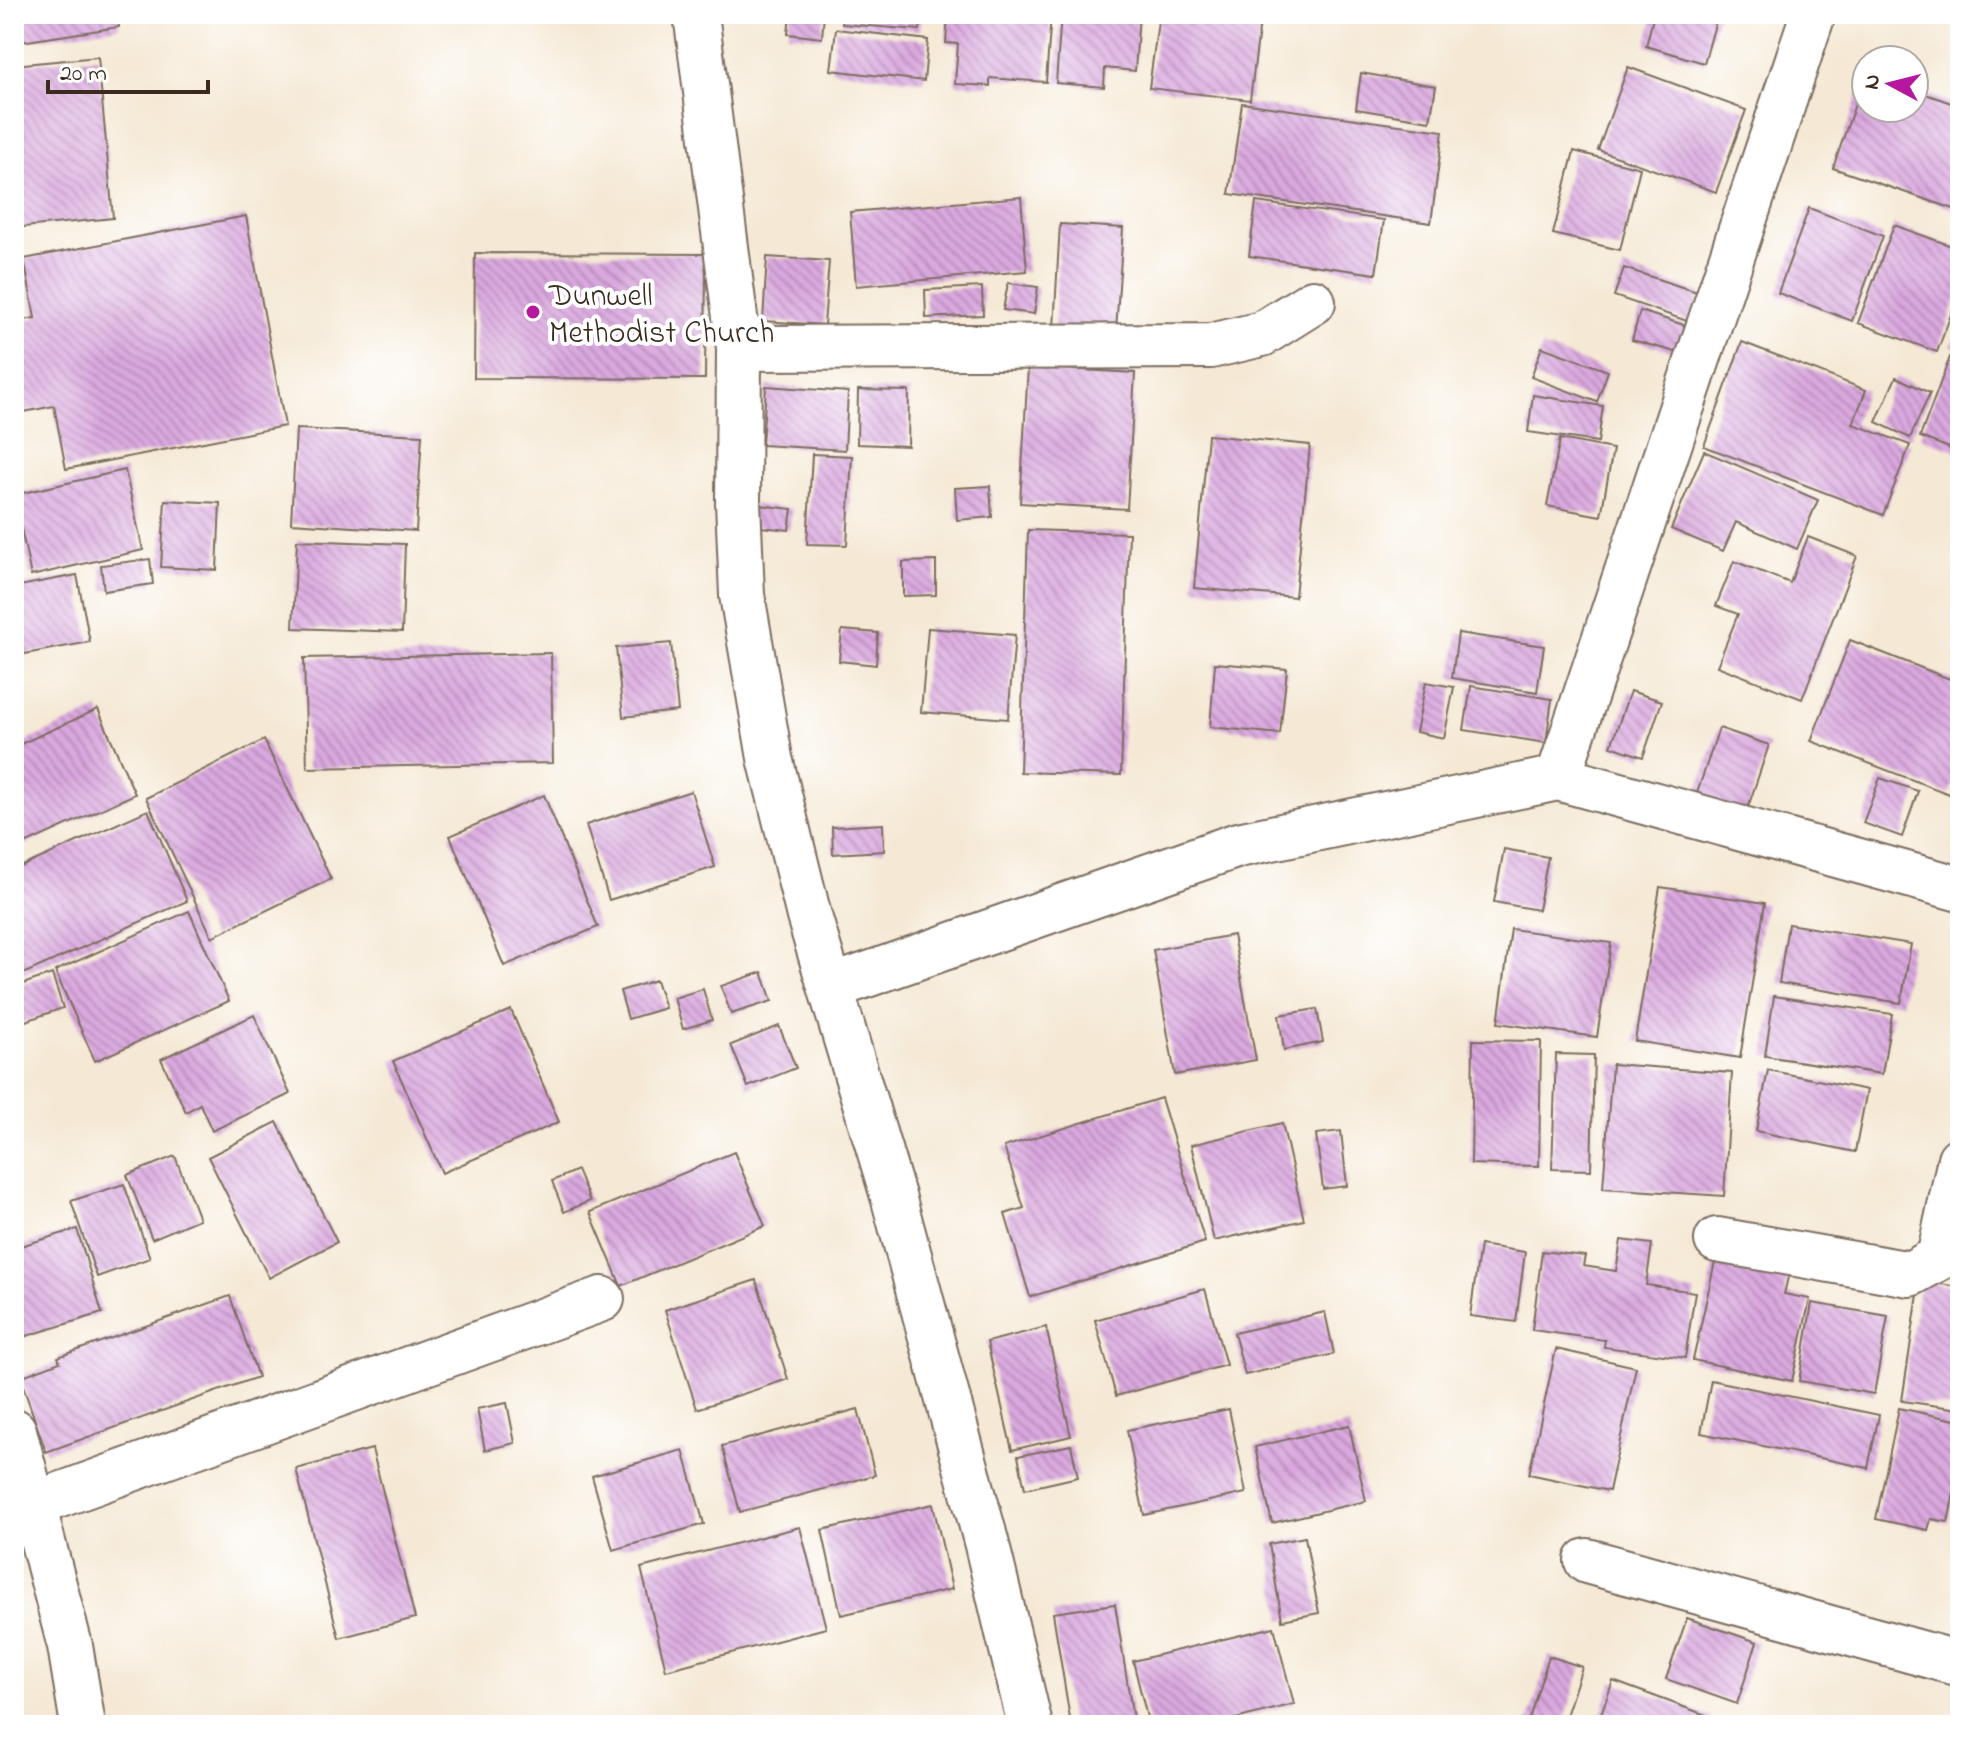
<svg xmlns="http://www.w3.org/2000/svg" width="1974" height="1739" font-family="'Indie Flower',sans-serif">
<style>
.building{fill:url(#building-back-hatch)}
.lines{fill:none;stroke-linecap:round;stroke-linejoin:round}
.minor-casing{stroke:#7c6d5e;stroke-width:48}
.minor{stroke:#fff;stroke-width:44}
.poi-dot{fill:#b5179e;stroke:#fff;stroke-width:3}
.labels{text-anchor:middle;stroke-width:8;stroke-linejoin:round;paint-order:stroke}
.poi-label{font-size:32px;fill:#3b2a1e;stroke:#fff;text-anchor:start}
</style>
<defs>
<pattern id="building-back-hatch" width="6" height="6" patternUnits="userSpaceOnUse" patternTransform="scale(2)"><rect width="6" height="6" fill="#daa8df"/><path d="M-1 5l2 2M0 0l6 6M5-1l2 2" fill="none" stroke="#b289b4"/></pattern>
</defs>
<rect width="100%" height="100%" fill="#fff"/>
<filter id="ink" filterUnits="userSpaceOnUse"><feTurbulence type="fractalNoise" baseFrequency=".0125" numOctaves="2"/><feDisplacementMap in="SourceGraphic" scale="16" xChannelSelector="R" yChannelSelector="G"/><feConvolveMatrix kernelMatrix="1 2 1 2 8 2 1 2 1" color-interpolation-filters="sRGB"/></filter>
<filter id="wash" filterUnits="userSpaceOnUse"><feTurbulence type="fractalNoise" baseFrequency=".006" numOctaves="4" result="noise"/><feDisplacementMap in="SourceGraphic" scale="32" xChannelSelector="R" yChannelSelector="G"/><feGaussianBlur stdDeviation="1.8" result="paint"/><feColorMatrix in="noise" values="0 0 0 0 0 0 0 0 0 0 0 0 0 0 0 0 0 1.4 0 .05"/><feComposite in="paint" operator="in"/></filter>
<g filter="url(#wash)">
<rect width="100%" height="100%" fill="#f5e9d5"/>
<g id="blocks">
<g class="building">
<path d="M 14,14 L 118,14 L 119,27 L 14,43 Z"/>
<path d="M 790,14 L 824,14 L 822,38 L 788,34 Z"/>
<path d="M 843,14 L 922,14 L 920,30 L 842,24 Z"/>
<path d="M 948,14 L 1051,14 L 1046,82 L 990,78 L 990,86 L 955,84 L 958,44 L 946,43 Z"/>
<path d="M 1061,14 L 1139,14 L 1135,71 L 1105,68 L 1104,87 L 1056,83 Z"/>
<path d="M 1159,14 L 1261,14 L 1250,100 L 1149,88 Z"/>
<path d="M 1654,14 L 1718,14 L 1704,63 L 1646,46 Z"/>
<path d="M 836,29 L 928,40 L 924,81 L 831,70 Z"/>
<path d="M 98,57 L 113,218 L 14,228 L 14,65 Z"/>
<path d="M 1628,67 L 1746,110 L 1716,192 L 1598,150 Z"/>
<path d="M 1866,72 L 1866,108 L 1914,108 L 1914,90 L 1960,106 L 1960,211 L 1833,168 Z"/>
<path d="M 1361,73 L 1436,86 L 1430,121 L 1356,109 Z"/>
<path d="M 1242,103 L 1443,131 L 1431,223 L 1229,194 Z"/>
<path d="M 1574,151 L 1640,168 L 1620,250 L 1553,234 Z"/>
<path d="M 1021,197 L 1027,271 L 856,286 L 850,212 Z"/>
<path d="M 1256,202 L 1384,220 L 1376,274 L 1249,256 Z"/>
<path d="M 1809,208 L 1883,236 L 1852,321 L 1778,293 Z"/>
<path d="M 246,216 L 285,426 L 66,469 L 54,406 L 14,414 L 14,322 L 35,318 L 24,259 Z"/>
<path d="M 1060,224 L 1123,228 L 1116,331 L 1054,328 Z"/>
<path d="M 1894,225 L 1960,249 L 1960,290 L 1937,352 L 1858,323 Z"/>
<path d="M 475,253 L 706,254 L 705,379 L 474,378 Z"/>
<path d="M 767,257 L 829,261 L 824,325 L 763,321 Z"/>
<path d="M 1624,268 L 1700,293 L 1690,322 L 1614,296 Z"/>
<path d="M 1008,283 L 1038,287 L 1034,314 L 1003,310 Z"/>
<path d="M 982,287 L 983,315 L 926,318 L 925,290 Z"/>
<path d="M 1640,311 L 1687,326 L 1679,353 L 1632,340 Z"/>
<path d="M 1960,325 L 1960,349 L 1951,346 Z"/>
<path d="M 1742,342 L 1866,390 L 1853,424 L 1910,445 L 1883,515 L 1704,446 Z"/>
<path d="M 1542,347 L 1608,371 L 1597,402 L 1531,377 Z"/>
<path d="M 1950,357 L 1960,361 L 1960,452 L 1920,437 Z"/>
<path d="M 1028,367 L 1135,373 L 1127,509 L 1020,503 Z"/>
<path d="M 1896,377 L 1930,393 L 1910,438 L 1876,422 Z"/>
<path d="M 766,386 L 848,392 L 845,450 L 762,445 Z"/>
<path d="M 858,390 L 909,391 L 908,446 L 857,444 Z"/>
<path d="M 1533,395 L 1603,406 L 1598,442 L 1528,432 Z"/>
<path d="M 296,429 L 422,435 L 416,531 L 291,523 Z"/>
<path d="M 1208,435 L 1310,445 L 1295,597 L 1194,588 Z"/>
<path d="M 1560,439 L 1613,449 L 1601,516 L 1547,506 Z"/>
<path d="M 1704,451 L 1818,500 L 1797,549 L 1736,522 L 1723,551 L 1671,529 Z"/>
<path d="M 812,454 L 852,456 L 847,545 L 807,544 Z"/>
<path d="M 125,470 L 143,550 L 31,576 L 14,495 Z"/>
<path d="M 990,486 L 992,517 L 957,520 L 955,488 Z"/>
<path d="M 165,500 L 220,503 L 217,570 L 161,567 Z"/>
<path d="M 752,504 L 792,509 L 789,530 L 750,526 Z"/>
<path d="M 1028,530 L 1129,533 L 1121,775 L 1020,772 Z"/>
<path d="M 1808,537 L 1857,556 L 1802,699 L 1717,666 L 1738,614 L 1716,606 L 1734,561 L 1790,583 Z"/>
<path d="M 297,540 L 405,544 L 402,632 L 293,628 Z"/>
<path d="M 150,559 L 153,584 L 104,591 L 101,565 Z"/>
<path d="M 936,561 L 936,595 L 903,596 L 903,562 Z"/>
<path d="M 77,575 L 90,642 L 14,656 L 14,587 Z"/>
<path d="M 928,628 L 1015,635 L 1008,719 L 921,712 Z"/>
<path d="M 842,630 L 878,633 L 876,665 L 839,661 Z"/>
<path d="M 1458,633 L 1544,646 L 1537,692 L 1452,678 Z"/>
<path d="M 1850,640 L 1960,683 L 1960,765 L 1949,794 L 1811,741 Z"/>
<path d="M 671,643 L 678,711 L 623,717 L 616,648 Z"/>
<path d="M 551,653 L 553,763 L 307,768 L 304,658 Z"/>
<path d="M 1215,663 L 1287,669 L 1280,734 L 1210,727 Z"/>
<path d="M 1426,682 L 1454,687 L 1444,738 L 1416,732 Z"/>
<path d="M 1471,686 L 1552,699 L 1546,743 L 1464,730 Z"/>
<path d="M 1630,691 L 1662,701 L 1643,757 L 1611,746 Z"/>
<path d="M 98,709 L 135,794 L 14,849 L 14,747 Z"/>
<path d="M 1719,728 L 1769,745 L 1746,813 L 1696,796 Z"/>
<path d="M 264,740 L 331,879 L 212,937 L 146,798 Z"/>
<path d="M 1880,778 L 1918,791 L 1902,837 L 1863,823 Z"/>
<path d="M 691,791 L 715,867 L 609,900 L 586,825 Z"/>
<path d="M 544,795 L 598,927 L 504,966 L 450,836 Z"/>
<path d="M 148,810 L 187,901 L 14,978 L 14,870 Z"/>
<path d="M 883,824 L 884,851 L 833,854 L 832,827 Z"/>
<path d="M 1504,849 L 1548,857 L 1538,910 L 1494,902 Z"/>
<path d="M 1660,887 L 1765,903 L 1740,1058 L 1635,1041 Z"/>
<path d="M 189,911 L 229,1001 L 95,1061 L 55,971 Z"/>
<path d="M 1788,924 L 1911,944 L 1901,1003 L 1779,983 Z"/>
<path d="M 1511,929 L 1611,943 L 1597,1037 L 1498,1023 Z"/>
<path d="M 1233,935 L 1256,1060 L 1175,1075 L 1153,950 Z"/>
<path d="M 762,972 L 772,1001 L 731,1014 L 721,986 Z"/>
<path d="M 52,974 L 63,1008 L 14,1025 L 14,987 Z"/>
<path d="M 656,980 L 665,1008 L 628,1019 L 620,991 Z"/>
<path d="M 703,989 L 712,1020 L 683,1029 L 674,998 Z"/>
<path d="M 1774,996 L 1892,1014 L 1882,1074 L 1765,1056 Z"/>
<path d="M 1317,1009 L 1323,1042 L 1284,1050 L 1279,1015 Z"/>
<path d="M 511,1010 L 559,1122 L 442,1173 L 393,1061 Z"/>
<path d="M 254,1015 L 290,1094 L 212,1131 L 200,1104 L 186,1112 L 161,1059 Z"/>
<path d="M 779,1026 L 796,1068 L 748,1087 L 731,1045 Z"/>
<path d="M 1473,1040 L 1541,1041 L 1539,1166 L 1471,1164 Z"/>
<path d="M 1556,1054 L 1594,1055 L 1591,1170 L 1552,1169 Z"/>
<path d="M 1612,1064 L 1732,1073 L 1724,1196 L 1603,1188 Z"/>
<path d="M 1768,1070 L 1867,1090 L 1855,1152 L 1756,1131 Z"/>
<path d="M 1161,1098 L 1205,1242 L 1030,1297 L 1005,1214 L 1024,1208 L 1004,1147 Z"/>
<path d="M 277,1122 L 337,1242 L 269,1278 L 208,1157 Z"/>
<path d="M 1282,1123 L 1304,1220 L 1214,1241 L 1191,1145 Z"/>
<path d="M 1341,1131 L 1347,1186 L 1323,1189 L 1316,1134 Z"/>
<path d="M 734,1152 L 765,1226 L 621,1286 L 590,1212 Z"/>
<path d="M 175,1156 L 199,1219 L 152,1239 L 127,1175 Z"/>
<path d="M 577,1170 L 590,1201 L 564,1212 L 552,1181 Z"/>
<path d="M 124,1184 L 150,1258 L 97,1277 L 71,1201 Z"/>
<path d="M 77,1229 L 102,1313 L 14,1340 L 14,1248 Z"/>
<path d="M 1621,1240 L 1652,1244 L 1646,1285 L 1695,1292 L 1685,1358 L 1604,1347 L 1605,1340 L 1532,1330 L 1542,1251 L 1585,1256 L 1583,1266 L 1616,1271 Z"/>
<path d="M 1480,1245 L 1525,1252 L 1516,1322 L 1470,1316 Z"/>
<path d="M 1716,1257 L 1789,1273 L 1784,1294 L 1810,1299 L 1792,1381 L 1693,1360 Z"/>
<path d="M 756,1280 L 788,1379 L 697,1409 L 665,1310 Z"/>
<path d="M 1920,1281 L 1960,1287 L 1960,1409 L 1902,1401 Z"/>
<path d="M 1205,1289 L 1226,1365 L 1116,1396 L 1095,1320 Z"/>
<path d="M 230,1296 L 258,1377 L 46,1452 L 20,1377 L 60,1362 L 58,1357 Z"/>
<path d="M 1812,1303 L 1888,1316 L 1874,1394 L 1799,1381 Z"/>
<path d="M 1325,1312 L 1334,1354 L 1245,1375 L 1234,1333 Z"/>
<path d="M 1046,1327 L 1071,1436 L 1012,1450 L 987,1342 Z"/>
<path d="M 1556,1349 L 1636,1367 L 1609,1491 L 1529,1474 Z"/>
<path d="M 1711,1380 L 1879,1415 L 1868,1468 L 1701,1433 Z"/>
<path d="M 507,1403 L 515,1443 L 485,1450 L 477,1409 Z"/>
<path d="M 1899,1408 L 1960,1421 L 1960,1464 L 1948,1522 L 1931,1519 L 1928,1530 L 1876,1519 Z"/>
<path d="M 858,1409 L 875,1475 L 740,1512 L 722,1446 Z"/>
<path d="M 1229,1409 L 1246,1493 L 1144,1515 L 1127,1430 Z"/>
<path d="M 1349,1425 L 1366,1501 L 1272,1523 L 1255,1447 Z"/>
<path d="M 1071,1445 L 1078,1477 L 1025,1489 L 1018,1456 Z"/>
<path d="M 372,1449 L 415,1618 L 339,1638 L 296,1469 Z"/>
<path d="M 683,1450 L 704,1524 L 613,1550 L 592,1476 Z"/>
<path d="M 933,1504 L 952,1589 L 841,1615 L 822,1530 Z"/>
<path d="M 800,1527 L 826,1628 L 666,1670 L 641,1568 Z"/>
<path d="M 1305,1537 L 1319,1613 L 1282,1620 L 1269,1544 Z"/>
<path d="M 1115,1604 L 1134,1725 L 1071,1725 L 1053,1613 Z"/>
<path d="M 1687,1618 L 1757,1642 L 1737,1704 L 1666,1679 Z"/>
<path d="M 1274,1627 L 1294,1704 L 1212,1725 L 1149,1725 L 1133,1661 Z"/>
<path d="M 1549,1656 L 1582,1667 L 1563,1725 L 1527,1725 Z"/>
<path d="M 1613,1681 L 1711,1717 L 1709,1725 L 1597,1725 Z"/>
</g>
</g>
</g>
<g filter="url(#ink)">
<use href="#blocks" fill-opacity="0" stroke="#7c6d5e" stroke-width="2"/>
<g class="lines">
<g class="minor-casing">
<g id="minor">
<path d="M 696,14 L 739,348 L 738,502 L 742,595 L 770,758 L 809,916 L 893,1196 L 986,1541 L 1030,1725"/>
<path d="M 739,348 L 1211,346 L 1262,334 L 1313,302"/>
<path d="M 1558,778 L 1813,14"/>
<path d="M 832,987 L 1238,845 L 1558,778 L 1960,889"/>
<path d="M 1717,1240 L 1910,1274 L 1939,1258 L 1960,1159"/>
<path d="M 14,1431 L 70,1646 L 83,1725"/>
<path d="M 35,1504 L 602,1299"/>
<path d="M 1587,1561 L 1960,1664"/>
</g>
</g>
<use href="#minor" class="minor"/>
</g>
</g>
<circle class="poi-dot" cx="533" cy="312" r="8"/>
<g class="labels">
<g class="poi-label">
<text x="549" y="305">Dunwell<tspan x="549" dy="37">Methodist Church</tspan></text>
</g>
</g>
<rect width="1974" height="1739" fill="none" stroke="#fff" stroke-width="48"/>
<g transform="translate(1890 84) rotate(277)"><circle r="38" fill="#ffffff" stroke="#b1aaa5" stroke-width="2"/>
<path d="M0-6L14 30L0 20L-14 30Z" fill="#b5179e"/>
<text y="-12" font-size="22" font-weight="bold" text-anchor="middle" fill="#3b2a1e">N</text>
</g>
<path d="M48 80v12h160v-12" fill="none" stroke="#3b2a1e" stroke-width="4"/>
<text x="60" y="80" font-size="24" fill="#3b2a1e" stroke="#ffffff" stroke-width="6" paint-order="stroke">20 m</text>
</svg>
